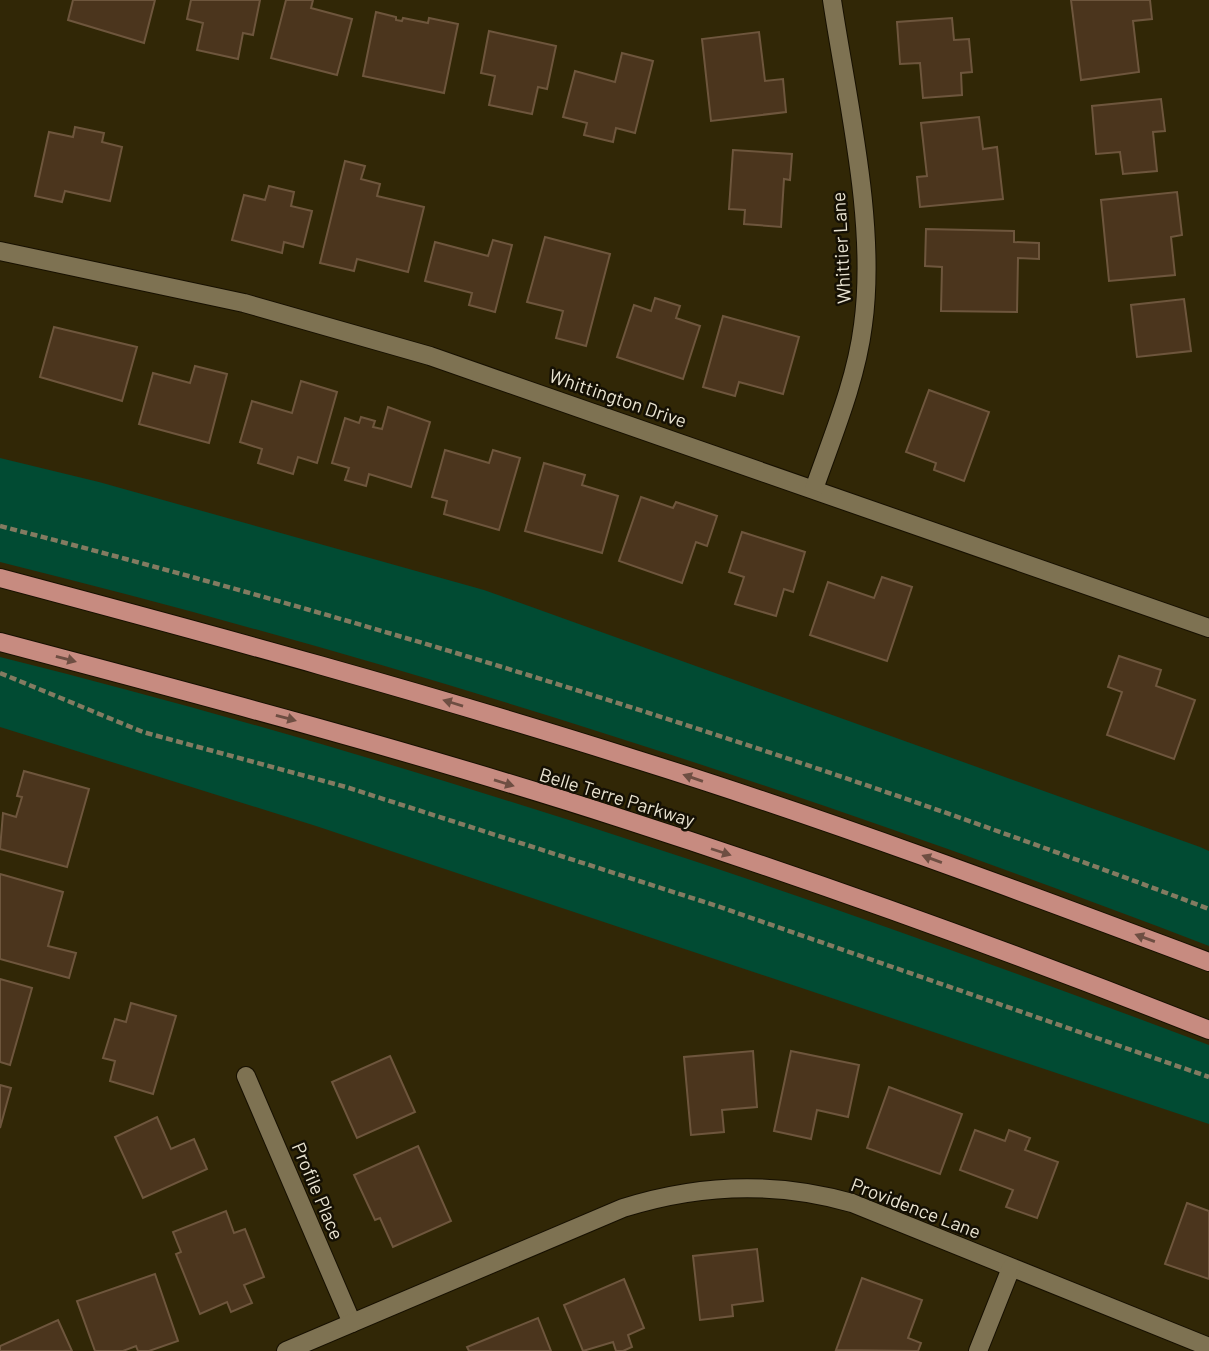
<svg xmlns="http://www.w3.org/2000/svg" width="1209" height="1351" font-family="Barlow,sans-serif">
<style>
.green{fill:#014b33}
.building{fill:#4b351d;stroke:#6e563d;stroke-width:2}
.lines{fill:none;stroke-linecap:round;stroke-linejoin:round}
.minor-casing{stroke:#171000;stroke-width:20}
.major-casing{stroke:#171000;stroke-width:20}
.path{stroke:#837b61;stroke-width:4.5;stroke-dasharray:7 3.5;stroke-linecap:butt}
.minor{stroke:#7e7252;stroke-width:18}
.major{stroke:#c78b80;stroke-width:18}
.oneway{fill:#6e4e42}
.labels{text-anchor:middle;stroke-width:5;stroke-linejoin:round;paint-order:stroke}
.street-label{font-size:19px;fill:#eae4d2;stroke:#151004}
</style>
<rect width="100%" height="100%" fill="#312706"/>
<g class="green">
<path d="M 0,458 L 99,482 L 484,590 L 1200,847 L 1209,851 L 1209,946 C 814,794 411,664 0,562 Z"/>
<path d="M 0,657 C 412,760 812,895 1209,1045 L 1209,1124 L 316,826 L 0,727 Z"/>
</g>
<g class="building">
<path d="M 73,0 L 155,0 L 144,43 L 68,20 Z"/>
<path d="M 191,0 L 260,0 L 253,35 L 243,33 L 238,59 L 197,50 L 203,23 L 187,19 Z"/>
<path d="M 286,0 L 313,0 L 311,8 L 352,19 L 337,75 L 271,58 Z"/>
<path d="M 1071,0 L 1150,0 L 1152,19 L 1133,21 L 1139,72 L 1081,80 Z"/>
<path d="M 376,12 L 396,17 L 396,20 L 402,21 L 403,18 L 428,23 L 429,18 L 458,24 L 444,93 L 363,76 Z"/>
<path d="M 952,18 L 954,40 L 969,39 L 972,72 L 961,73 L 962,95 L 923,98 L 920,63 L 900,64 L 897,22 Z"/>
<path d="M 489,31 L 556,46 L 547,89 L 538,87 L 532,114 L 489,105 L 495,76 L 481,73 Z"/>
<path d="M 759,32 L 765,81 L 783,79 L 786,112 L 711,121 L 702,39 Z"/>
<path d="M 622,53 L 653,61 L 635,133 L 616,128 L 613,142 L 584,135 L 587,123 L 563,117 L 575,71 L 615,82 Z"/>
<path d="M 1161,99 L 1165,131 L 1153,132 L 1157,171 L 1123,174 L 1120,152 L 1096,154 L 1092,106 Z"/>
<path d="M 979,117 L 983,149 L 997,147 L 1003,199 L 920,207 L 917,177 L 927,176 L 921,123 Z"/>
<path d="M 75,127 L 104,133 L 102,142 L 122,147 L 110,201 L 65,191 L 62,202 L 35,196 L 49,132 L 73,137 Z"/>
<path d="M 733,150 L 792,154 L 790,180 L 784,179 L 781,227 L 744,224 L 745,210 L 729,209 Z"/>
<path d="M 345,161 L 365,166 L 361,179 L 380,184 L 377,196 L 424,207 L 408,272 L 357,259 L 354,271 L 320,263 Z"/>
<path d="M 269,186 L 294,192 L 291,206 L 312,211 L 303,247 L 284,242 L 282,253 L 232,240 L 244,195 L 265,200 Z"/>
<path d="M 1177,192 L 1182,235 L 1171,237 L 1175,275 L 1109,281 L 1101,200 Z"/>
<path d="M 926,229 L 1014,231 L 1014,242 L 1039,243 L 1039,259 L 1018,258 L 1017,312 L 941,311 L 942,267 L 925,266 Z"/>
<path d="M 545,237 L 610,254 L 586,346 L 556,338 L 563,311 L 527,302 Z"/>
<path d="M 493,240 L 512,245 L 495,312 L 469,305 L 472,293 L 425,281 L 435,242 L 488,256 Z"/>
<path d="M 655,298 L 680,306 L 676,318 L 700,326 L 683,379 L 617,357 L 634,305 L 651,311 Z"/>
<path d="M 1184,299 L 1191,351 L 1137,357 L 1131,305 Z"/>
<path d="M 723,316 L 799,337 L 783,394 L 739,382 L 735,396 L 703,387 Z"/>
<path d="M 54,327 L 137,347 L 122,401 L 40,377 Z"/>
<path d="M 195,366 L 227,374 L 209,443 L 139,424 L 153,373 L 190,383 Z"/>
<path d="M 301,381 L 337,392 L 317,463 L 298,457 L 293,474 L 258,463 L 262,449 L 240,442 L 252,401 L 292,413 Z"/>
<path d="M 929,390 L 989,412 L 964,481 L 934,470 L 936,463 L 906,452 Z"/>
<path d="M 388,407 L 430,422 L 411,487 L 369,474 L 366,486 L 345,480 L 349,468 L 332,463 L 345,418 L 359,423 L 361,417 L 375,421 L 373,427 L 382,429 Z"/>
<path d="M 445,450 L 489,463 L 493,450 L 520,458 L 499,530 L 444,514 L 447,501 L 432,497 Z"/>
<path d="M 544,463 L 585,475 L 582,485 L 618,496 L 602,553 L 525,531 Z"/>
<path d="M 641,497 L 673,508 L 676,502 L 717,516 L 707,546 L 696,542 L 682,583 L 619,561 Z"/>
<path d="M 742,532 L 805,552 L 793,592 L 784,589 L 776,616 L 735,604 L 744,577 L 729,572 Z"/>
<path d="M 882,577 L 912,587 L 887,661 L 810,635 L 828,582 L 874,598 Z"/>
<path d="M 1119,656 L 1161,670 L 1156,686 L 1195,700 L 1174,759 L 1107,735 L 1122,692 L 1108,687 Z"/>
<path d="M 24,771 L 89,789 L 67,867 L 0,849 L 3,813 L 16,817 L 22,797 L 17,796 Z"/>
<path d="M 0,874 L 63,892 L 48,946 L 76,953 L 69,978 L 0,959 Z"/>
<path d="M 0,979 L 32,988 L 10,1065 L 0,1062 Z"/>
<path d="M 131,1003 L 176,1016 L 153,1094 L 110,1081 L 115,1061 L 103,1058 L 115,1019 L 126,1022 Z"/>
<path d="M 753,1051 L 757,1107 L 722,1110 L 724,1132 L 691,1135 L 684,1057 Z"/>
<path d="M 791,1051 L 859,1065 L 848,1117 L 817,1110 L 811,1139 L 774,1131 Z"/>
<path d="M 390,1056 L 415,1112 L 357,1138 L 332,1082 Z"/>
<path d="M 0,1085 L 11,1088 L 0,1128 Z"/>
<path d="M 889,1087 L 962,1114 L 940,1174 L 867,1148 Z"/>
<path d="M 157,1117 L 171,1149 L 194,1139 L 207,1169 L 143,1198 L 115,1137 Z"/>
<path d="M 975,1130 L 1005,1141 L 1009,1130 L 1030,1138 L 1025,1150 L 1058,1162 L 1037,1218 L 1006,1207 L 1013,1190 L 960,1170 Z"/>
<path d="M 418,1146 L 451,1221 L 393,1247 L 380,1218 L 375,1220 L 354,1175 Z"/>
<path d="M 1187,1203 L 1209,1211 L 1209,1279 L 1165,1264 Z"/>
<path d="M 226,1211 L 234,1233 L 245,1229 L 264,1277 L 244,1285 L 252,1303 L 231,1312 L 227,1302 L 200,1314 L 176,1254 L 181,1252 L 173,1232 Z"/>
<path d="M 757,1249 L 763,1301 L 732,1305 L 733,1316 L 700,1320 L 693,1256 Z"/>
<path d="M 155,1274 L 178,1341 L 149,1351 L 138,1351 L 136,1346 L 123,1351 L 95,1351 L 77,1301 Z"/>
<path d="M 862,1278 L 922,1300 L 908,1338 L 921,1343 L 918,1351 L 836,1350 Z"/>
<path d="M 624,1279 L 644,1328 L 628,1335 L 632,1347 L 623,1351 L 616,1351 L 613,1342 L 583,1351 L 564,1305 Z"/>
<path d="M 538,1318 L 551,1351 L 469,1351 L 467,1347 Z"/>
<path d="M 58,1320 L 72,1351 L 0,1351 L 0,1346 Z"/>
</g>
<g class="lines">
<g class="minor-casing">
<g id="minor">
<path d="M 0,251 L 244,303 L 430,356 L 1209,628"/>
<path d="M 814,489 C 833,435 856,381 863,325 C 877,224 847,100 832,0"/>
<path d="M 246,1076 L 352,1323"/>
<path d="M 286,1351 L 623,1208 C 699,1184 775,1181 852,1203 L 1209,1347"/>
<path d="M 978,1351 L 1011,1268"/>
</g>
</g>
<g class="major-casing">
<g id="major">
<path d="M 0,578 C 214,635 427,693 638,760 C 830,820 1020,891 1209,962"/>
<path d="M 0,642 C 208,697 416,752 620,818 C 819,882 1015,953 1209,1030"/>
</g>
</g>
<g class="path">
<path d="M 0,526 C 410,631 814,759 1209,909"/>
<path d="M 0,673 L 143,732 L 346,787 L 717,906 L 1209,1077"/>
</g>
<use href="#minor" class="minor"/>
<use href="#major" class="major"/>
</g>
<defs><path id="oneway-solid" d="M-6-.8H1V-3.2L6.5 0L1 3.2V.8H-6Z" transform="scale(1.75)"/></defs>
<g class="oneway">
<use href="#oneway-solid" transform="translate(66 659) rotate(15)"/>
<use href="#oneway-solid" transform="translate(453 703) rotate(-163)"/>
<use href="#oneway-solid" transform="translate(286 718) rotate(15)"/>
<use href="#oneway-solid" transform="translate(693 778) rotate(-161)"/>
<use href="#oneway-solid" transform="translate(504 783) rotate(17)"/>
<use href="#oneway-solid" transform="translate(721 852) rotate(18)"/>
<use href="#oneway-solid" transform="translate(932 859) rotate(-160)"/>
<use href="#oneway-solid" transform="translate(1145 938) rotate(-160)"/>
</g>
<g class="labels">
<g class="street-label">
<text transform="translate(841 248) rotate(-93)" y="7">Whittier Lane</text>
<text transform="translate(618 398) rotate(19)" y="7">Whittington Drive</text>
<text transform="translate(617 797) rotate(17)" y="7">Belle Terre Parkway</text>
<text transform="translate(318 1191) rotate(67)" y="7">Profile Place</text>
<text transform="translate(916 1208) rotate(21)" y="7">Providence Lane</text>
</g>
</g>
</svg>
